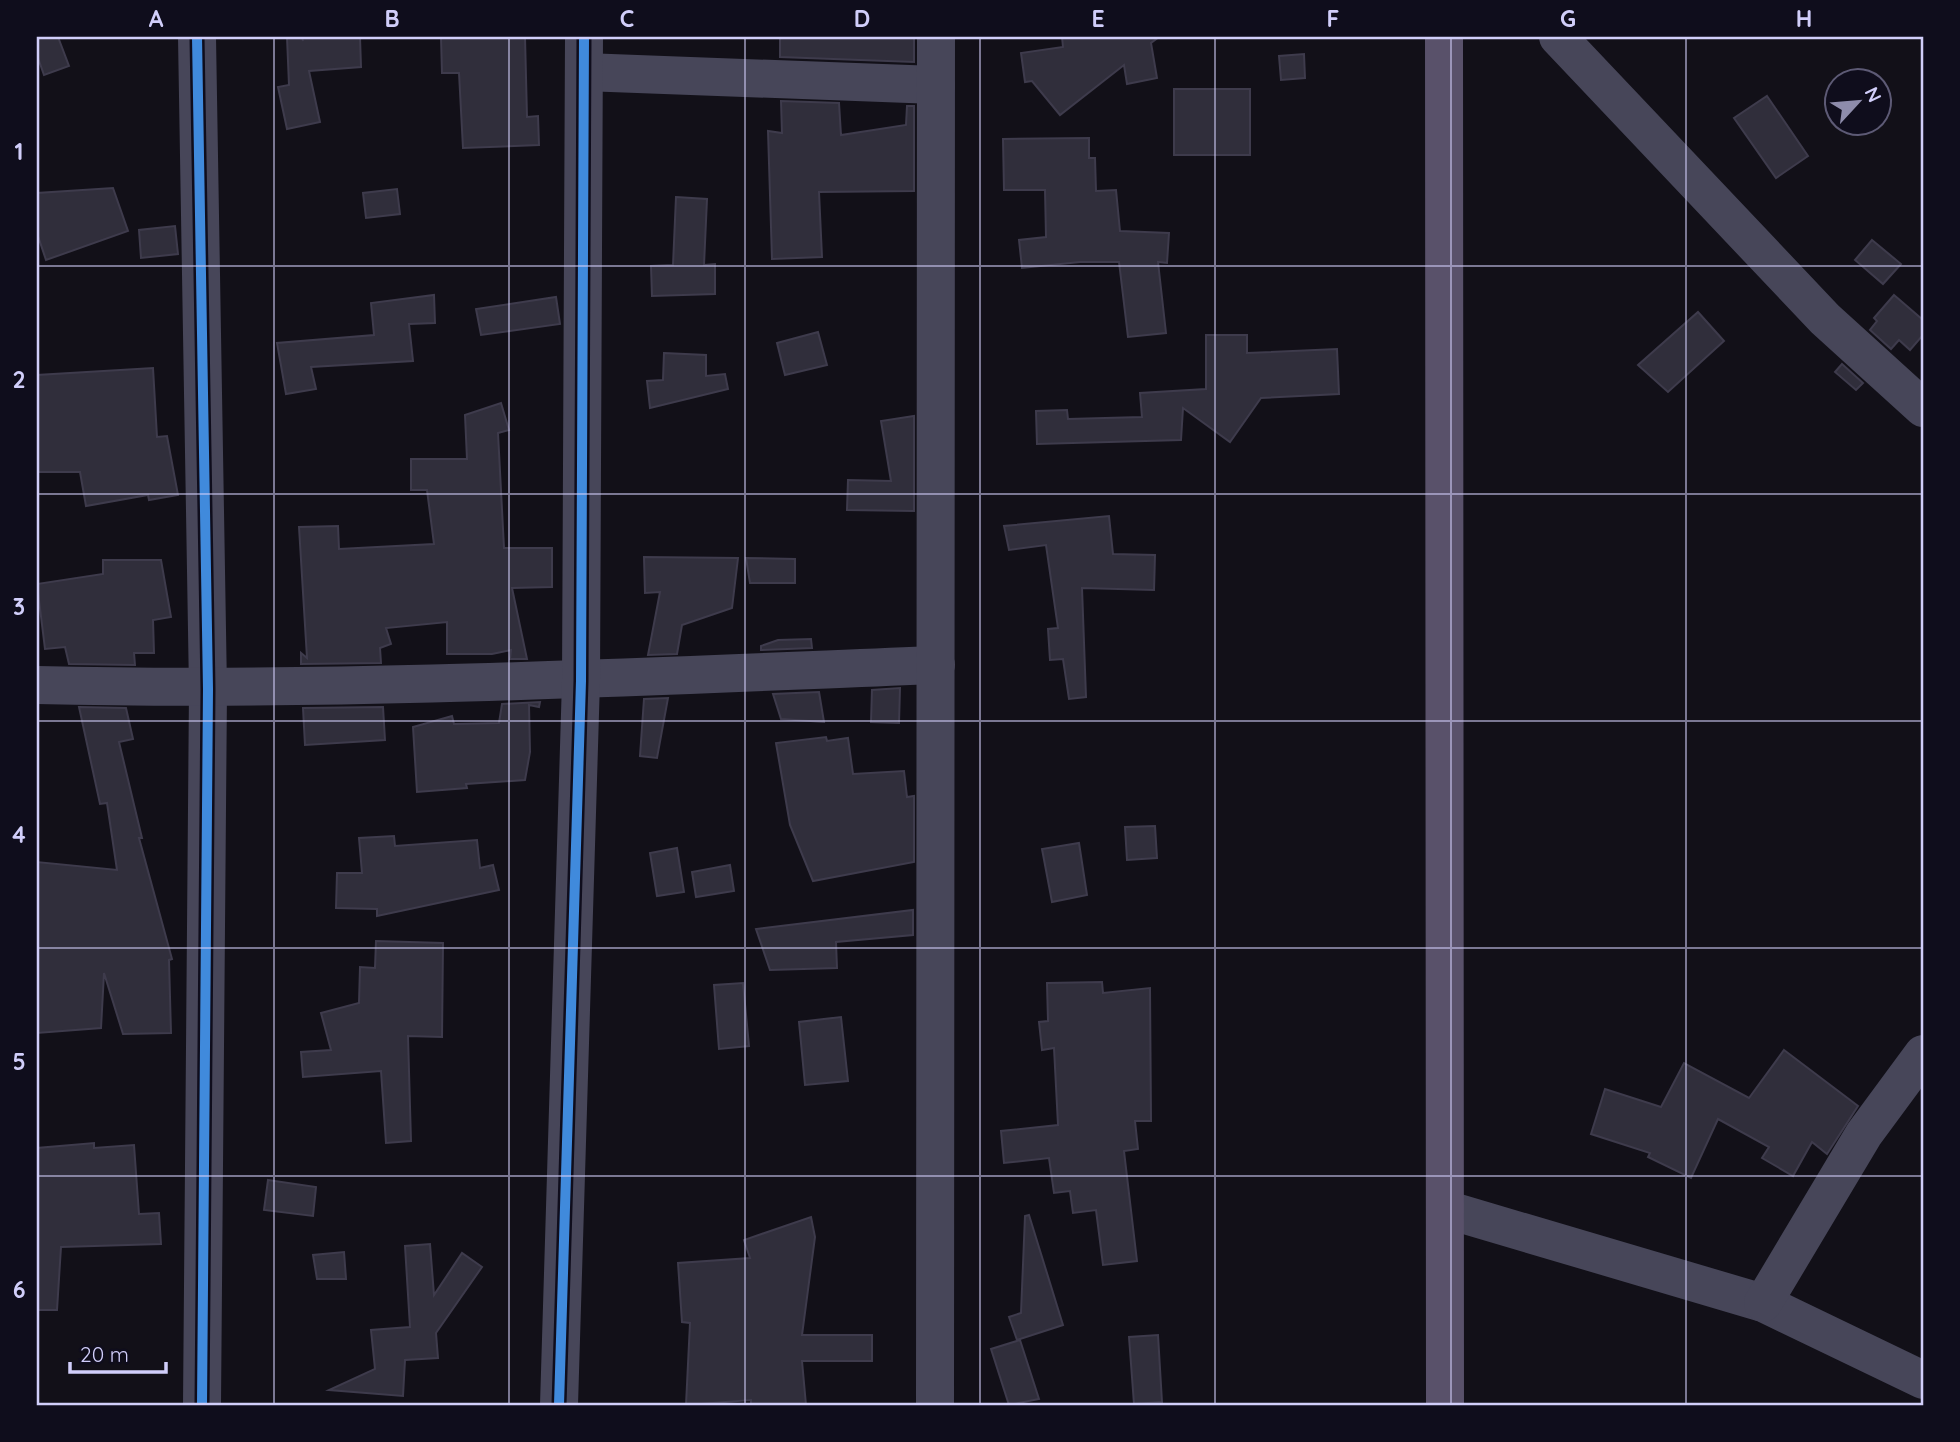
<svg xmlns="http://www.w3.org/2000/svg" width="1960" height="1442" font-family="Quicksand,sans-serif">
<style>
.building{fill:#302e3b;stroke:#3e3b4c;stroke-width:2}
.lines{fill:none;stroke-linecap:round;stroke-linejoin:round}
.minor{stroke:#474659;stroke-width:38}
.major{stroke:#59516a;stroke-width:38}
.cycleway-casing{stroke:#0f0d1c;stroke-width:15}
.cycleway{stroke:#408adc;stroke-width:10}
.grid{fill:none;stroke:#d1cefa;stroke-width:2;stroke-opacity:0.55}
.neatline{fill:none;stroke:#d1cefa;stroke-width:2.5}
.grid-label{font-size:23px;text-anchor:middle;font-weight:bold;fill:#d1cefa}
</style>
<rect width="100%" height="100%" fill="#121018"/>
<g class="building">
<path d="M 37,37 L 58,37 L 69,66 L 44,75 L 37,55 Z"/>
<path d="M 287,37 L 302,37 L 303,41 L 302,37 L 360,37 L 361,67 L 309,71 L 320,122 L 287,129 L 278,87 L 289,85 Z"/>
<path d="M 441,37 L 525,37 L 527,117 L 538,116 L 539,145 L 463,148 L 459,73 L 442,73 Z"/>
<path d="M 780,37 L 914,37 L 914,62 L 780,57 Z"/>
<path d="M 1062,37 L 1159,37 L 1151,43 L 1157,78 L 1127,84 L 1124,65 L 1060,115 L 1032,81 L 1025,82 L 1021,53 L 1063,47 Z"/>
<path d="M 1304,54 L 1305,78 L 1281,80 L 1279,56 Z"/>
<rect x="1174" y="89" width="76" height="66"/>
<path d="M 1767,96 L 1808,156 L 1776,178 L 1734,118 Z"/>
<path d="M 781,101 L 839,103 L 841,135 L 906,125 L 907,106 L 914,106 L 914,191 L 819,192 L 822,257 L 772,259 L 768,131 L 782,133 Z"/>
<path d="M 1089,138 L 1089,158 L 1095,158 L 1096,191 L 1116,190 L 1120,231 L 1169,233 L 1167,263 L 1158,262 L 1166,333 L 1128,337 L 1119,262 L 1080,262 L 1022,268 L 1019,240 L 1046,237 L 1045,190 L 1004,190 L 1003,139 Z"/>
<path d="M 113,188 L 128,231 L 46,260 L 37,233 L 37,193 Z"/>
<path d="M 397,189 L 400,214 L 366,218 L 363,193 Z"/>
<path d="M 676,197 L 707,199 L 704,265 L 715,264 L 715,294 L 652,296 L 651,266 L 673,265 Z"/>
<path d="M 175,226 L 178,254 L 141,258 L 139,230 Z"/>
<path d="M 1872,240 L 1901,264 L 1883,284 L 1855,260 Z"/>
<path d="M 434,295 L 435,323 L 409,324 L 413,361 L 311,367 L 316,389 L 286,394 L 277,343 L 374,335 L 371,303 Z"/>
<path d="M 1894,295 L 1923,320 L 1923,335 L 1910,350 L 1899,340 L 1891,349 L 1870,330 L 1877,321 L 1874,318 Z"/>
<path d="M 556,297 L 560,324 L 481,335 L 476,309 Z"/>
<path d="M 1698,312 L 1724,341 L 1668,392 L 1638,365 Z"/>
<path d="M 818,332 L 827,365 L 785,375 L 777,343 Z"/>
<path d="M 1206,335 L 1247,335 L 1247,353 L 1337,349 L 1339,394 L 1261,398 L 1230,442 L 1183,408 L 1181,440 L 1037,444 L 1036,411 L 1067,410 L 1068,419 L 1142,417 L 1140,393 L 1206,389 Z"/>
<path d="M 664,353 L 706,355 L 706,376 L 725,374 L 728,389 L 650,408 L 647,381 L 663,380 Z"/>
<path d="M 1842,364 L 1863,383 L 1856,390 L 1835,372 Z"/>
<path d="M 153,368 L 157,437 L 167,436 L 178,495 L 149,500 L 148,495 L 86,506 L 80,472 L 37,472 L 37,375 Z"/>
<path d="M 501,403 L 509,430 L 498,433 L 504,548 L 552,548 L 552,587 L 512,588 L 527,659 L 510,659 L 511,650 L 492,654 L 447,654 L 447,622 L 386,628 L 391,644 L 380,648 L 381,663 L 301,664 L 301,653 L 307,658 L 299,527 L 338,526 L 339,549 L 434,544 L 427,490 L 411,490 L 411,459 L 467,459 L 465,415 Z"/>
<path d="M 914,416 L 914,511 L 847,510 L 848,480 L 891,481 L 881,421 Z"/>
<path d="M 1109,516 L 1113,554 L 1155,555 L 1154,590 L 1082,588 L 1086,697 L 1069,699 L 1063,659 L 1050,660 L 1048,629 L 1058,628 L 1046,545 L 1009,550 L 1004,526 Z"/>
<path d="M 644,557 L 738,558 L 732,608 L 682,625 L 677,654 L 648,655 L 660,592 L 645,593 Z"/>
<path d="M 746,558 L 795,559 L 795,583 L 750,583 Z"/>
<path d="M 103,560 L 161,560 L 171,617 L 153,620 L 154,653 L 134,653 L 135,665 L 69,664 L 65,647 L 45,649 L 37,584 L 103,574 Z"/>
<path d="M 811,639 L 812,648 L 761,650 L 761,646 L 778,640 Z"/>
<path d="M 900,688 L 899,723 L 871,722 L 872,690 Z"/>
<path d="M 819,692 L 824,722 L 781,719 L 773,694 Z"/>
<path d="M 668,698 L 657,758 L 640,756 L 644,699 Z"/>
<path d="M 540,702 L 539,707 L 529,705 L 530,752 L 525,780 L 466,784 L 467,788 L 417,792 L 413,727 L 452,716 L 454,724 L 499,723 L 502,704 Z"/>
<path d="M 79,707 L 126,708 L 133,739 L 119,742 L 142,838 L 139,838 L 172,959 L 169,960 L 171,1033 L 123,1034 L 104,973 L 101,1028 L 37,1033 L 37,862 L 117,870 L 107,803 L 100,804 Z"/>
<path d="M 383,707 L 385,740 L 305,745 L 303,708 Z"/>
<path d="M 826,737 L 827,741 L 848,738 L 853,774 L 904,771 L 907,797 L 914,796 L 914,862 L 813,881 L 790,825 L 776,743 Z"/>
<path d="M 1155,826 L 1157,858 L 1127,860 L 1125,827 Z"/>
<path d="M 394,836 L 395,846 L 477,840 L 480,868 L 493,865 L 499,890 L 377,916 L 377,909 L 336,908 L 337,873 L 362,873 L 359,838 Z"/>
<path d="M 1079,843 L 1087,895 L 1052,902 L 1042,849 Z"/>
<path d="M 677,848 L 684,892 L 657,896 L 650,853 Z"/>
<path d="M 730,865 L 734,891 L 696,897 L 692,872 Z"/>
<path d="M 913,910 L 913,935 L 836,942 L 837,968 L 770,970 L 756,929 Z"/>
<path d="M 376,941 L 443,943 L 442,1037 L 408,1036 L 411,1141 L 386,1143 L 381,1071 L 303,1077 L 301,1052 L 331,1050 L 321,1013 L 359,1003 L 360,967 L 375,968 Z"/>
<path d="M 1102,982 L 1103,993 L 1150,988 L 1151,1121 L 1135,1121 L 1138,1149 L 1124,1151 L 1137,1261 L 1103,1265 L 1096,1210 L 1073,1213 L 1070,1191 L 1054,1193 L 1049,1158 L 1004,1163 L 1001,1131 L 1058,1125 L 1054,1048 L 1042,1050 L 1039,1022 L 1048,1021 L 1047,983 Z"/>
<path d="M 743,983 L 749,1046 L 719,1049 L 714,985 Z"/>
<path d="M 841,1017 L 848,1081 L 805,1085 L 799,1022 Z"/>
<path d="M 1784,1050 L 1858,1106 L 1827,1154 L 1812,1142 L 1793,1176 L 1762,1158 L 1769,1147 L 1718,1119 L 1691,1178 L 1648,1157 L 1650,1153 L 1591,1134 L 1605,1089 L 1661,1107 L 1684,1063 L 1749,1098 Z"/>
<path d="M 94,1143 L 94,1148 L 134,1145 L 139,1214 L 159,1213 L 161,1244 L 61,1247 L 57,1310 L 37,1310 L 37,1148 Z"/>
<path d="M 268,1180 L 316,1187 L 313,1216 L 264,1210 Z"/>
<path d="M 1029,1215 L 1063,1325 L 1017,1340 L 1009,1317 L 1021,1313 L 1025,1216 Z"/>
<path d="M 811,1217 L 815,1237 L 802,1335 L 872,1335 L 872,1361 L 802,1361 L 806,1405 L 751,1405 L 751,1400 L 686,1405 L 690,1323 L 682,1322 L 678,1263 L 750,1258 L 744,1240 Z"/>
<path d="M 430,1244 L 434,1295 L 462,1253 L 482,1267 L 436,1333 L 438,1358 L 405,1360 L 403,1396 L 329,1390 L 375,1369 L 371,1330 L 410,1327 L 405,1246 Z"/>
<path d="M 344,1252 L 346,1279 L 317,1279 L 313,1255 Z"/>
<path d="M 1158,1335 L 1162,1402 L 1134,1404 L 1129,1337 Z"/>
<path d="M 1020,1340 L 1039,1399 L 1009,1405 L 991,1349 Z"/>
</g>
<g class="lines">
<g class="minor">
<path d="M 197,37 L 208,689 L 202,1405"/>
<path d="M 1558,37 L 1825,319 L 1923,408"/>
<path d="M 584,72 L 936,85"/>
<path d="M 37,685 C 337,692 636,677 936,665"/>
<path d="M 1445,1209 L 1763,1303 L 1923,1380"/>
<path d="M 1763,1303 L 1864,1134 L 1923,1054"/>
<path d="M 559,1405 L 581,681 L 584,37"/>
<path d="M 935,1405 L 936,37"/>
</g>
<path class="major" d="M 1444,37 L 1445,1405"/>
<g class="cycleway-casing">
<g id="cycleway">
<path d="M 197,37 L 208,689 L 202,1405"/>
<path d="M 559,1405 L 581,681 L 584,37"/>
</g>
</g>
<use href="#cycleway" class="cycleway"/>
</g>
<path class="grid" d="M 274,37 L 274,1405M 509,37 L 509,1405M 745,37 L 745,1405M 980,37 L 980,1405M 1215,37 L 1215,1405M 1451,37 L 1451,1405M 1686,37 L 1686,1405M 37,266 L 1923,266M 37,494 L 1923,494M 37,721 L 1923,721M 37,948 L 1923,948M 37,1176 L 1923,1176"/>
<rect width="1960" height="1442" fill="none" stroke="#0f0d1c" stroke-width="77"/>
<g transform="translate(1858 102) rotate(64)"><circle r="33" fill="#0f0d1c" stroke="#5d5a75" stroke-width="2"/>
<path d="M0-5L12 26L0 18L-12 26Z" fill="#8e8cab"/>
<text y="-10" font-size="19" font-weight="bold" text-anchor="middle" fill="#d1cefa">N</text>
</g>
<path d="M70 1362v10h96v-10" fill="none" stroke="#d1cefa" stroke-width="3.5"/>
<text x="80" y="1362" font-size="21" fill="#d1cefa" stroke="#0f0d1c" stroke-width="5" paint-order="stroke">20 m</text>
<rect x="38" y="38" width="1884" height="1366" class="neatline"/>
<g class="grid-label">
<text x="156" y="27">A</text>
<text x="392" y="27">B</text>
<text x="627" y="27">C</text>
<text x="862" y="27">D</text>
<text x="1098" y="27">E</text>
<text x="1333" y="27">F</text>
<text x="1568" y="27">G</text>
<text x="1804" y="27">H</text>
<text x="19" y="160">1</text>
<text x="19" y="388">2</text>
<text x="19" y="615">3</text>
<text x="19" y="843">4</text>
<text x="19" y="1070">5</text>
<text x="19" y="1298">6</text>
</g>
</svg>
